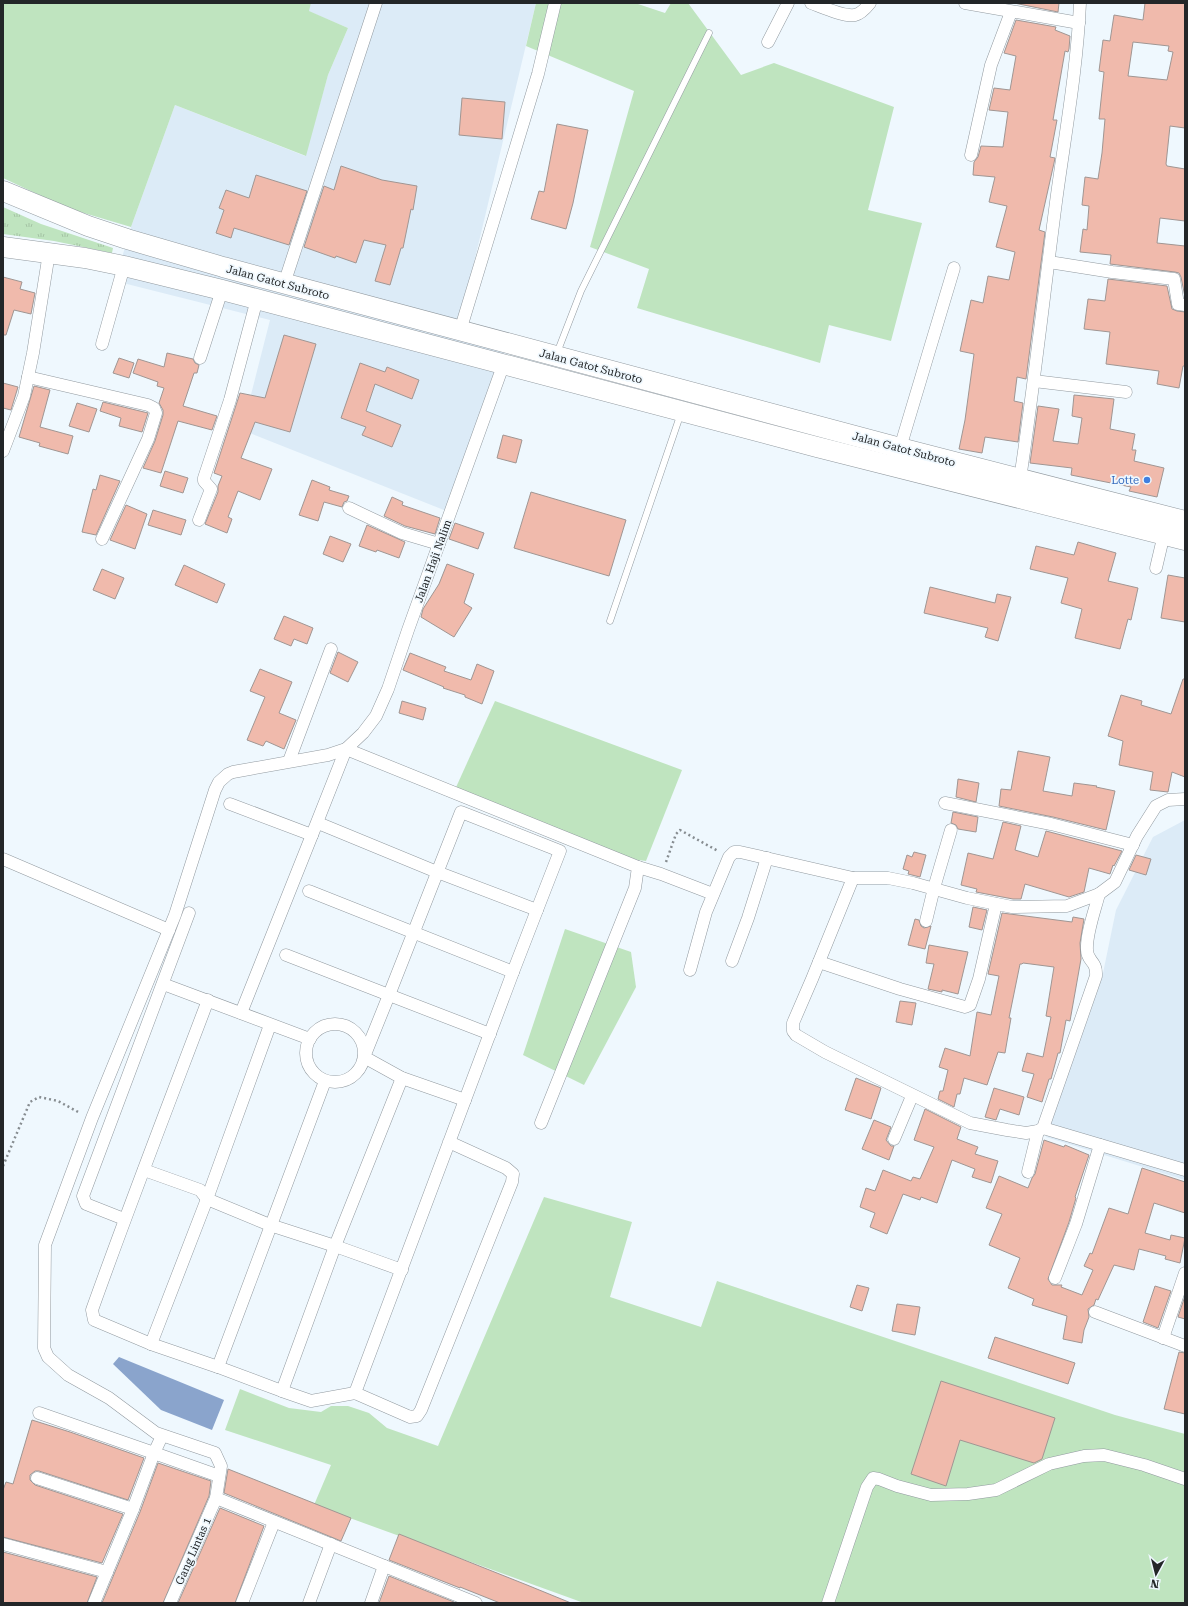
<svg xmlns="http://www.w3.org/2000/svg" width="1188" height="1606" font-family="'Roboto Serif',serif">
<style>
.built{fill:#dcebf7}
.grass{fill:#bfe4bf}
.park{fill:url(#park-tufts)}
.water{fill:#8aa4cc}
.building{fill:#f0baac;stroke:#a09693;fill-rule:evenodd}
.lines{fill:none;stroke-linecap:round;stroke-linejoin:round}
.service-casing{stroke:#929aa0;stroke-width:7}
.minor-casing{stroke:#929aa0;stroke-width:13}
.trunk-casing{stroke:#929aa0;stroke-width:21}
.path{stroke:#878d91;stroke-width:2.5;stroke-dasharray:2 3;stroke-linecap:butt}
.service{stroke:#fff;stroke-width:6}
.minor{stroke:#fff;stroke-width:12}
.trunk{stroke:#fff;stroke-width:20}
.shop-dot{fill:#3f7fe0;stroke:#eff8fe;stroke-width:1.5}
.labels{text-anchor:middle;stroke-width:3.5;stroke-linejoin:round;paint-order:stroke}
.street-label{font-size:11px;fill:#232628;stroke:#eff8fe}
.shop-label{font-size:11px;fill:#366cbe;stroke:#eff8fe;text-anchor:end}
</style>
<defs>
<pattern id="park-tufts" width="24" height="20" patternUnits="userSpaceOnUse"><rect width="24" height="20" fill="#bfe4bf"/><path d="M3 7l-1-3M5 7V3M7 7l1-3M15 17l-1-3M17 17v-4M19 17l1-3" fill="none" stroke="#a4c3a4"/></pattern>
</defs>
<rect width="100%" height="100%" fill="#eff8fe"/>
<g class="built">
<path d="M 311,3 L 536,3 L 460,321 L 511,334 L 449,512 L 242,430 L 270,320 L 115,281 L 131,227 L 175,105 L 305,156 L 328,75 L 348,28 L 308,11 Z"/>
<path d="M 1185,820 L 1185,1180 L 1046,1137 L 1102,978 L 1116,910 L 1153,837 Z"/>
</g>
<g class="grass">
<path d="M 3,3 L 311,3 L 309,11 L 348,28 L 328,75 L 306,156 L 175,105 L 131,227 L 67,208 L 3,178 Z"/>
<path d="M 536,3 L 635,3 L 665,13 L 671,3 L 688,3 L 741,75 L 774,63 L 894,107 L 868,210 L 922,223 L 891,341 L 829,325 L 820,363 L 637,308 L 649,269 L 590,247 L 634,91 L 526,46 Z"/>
<path d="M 495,701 L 682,770 L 646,861 L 592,854 L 453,794 Z"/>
<path d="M 565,929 L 631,952 L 636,987 L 584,1085 L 523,1055 Z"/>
<path d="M 544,1197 L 632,1222 L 610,1297 L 701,1327 L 717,1281 L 1115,1415 L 1185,1434 L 1185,1603 L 584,1603 L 314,1505 L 331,1465 L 225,1430 L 240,1389 L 289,1408 L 321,1412 L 331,1406 L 348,1406 L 369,1413 L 387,1428 L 438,1446 Z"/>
</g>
<path class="park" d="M 3,207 L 41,224 L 113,248 L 112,253 L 54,241 L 3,234 Z"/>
<path class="water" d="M 119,1357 L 224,1400 L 212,1430 L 161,1410 L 113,1364 Z"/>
<g class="building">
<path d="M 1014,3 L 1059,3 L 1058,12 Z"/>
<path d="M 1145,3 L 1185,3 L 1185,128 L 1170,126 L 1166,164 L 1167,166 L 1185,169 L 1185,221 L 1160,218 L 1157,243 L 1185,246 L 1185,297 L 1181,277 L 1179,273 L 1175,272 L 1110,264 L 1111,255 L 1080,252 L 1083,229 L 1087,230 L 1089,206 L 1082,205 L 1085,177 L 1098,179 L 1102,153 L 1105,119 L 1099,119 L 1104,72 L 1099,71 L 1103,40 L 1110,41 L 1114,15 L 1143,20 ZM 1133,42 L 1169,46 L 1168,51 L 1173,52 L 1167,80 L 1128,76 Z"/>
<path d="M 1016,20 L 1056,27 L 1055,30 L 1070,36 L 1069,49 L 1068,52 L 1065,51 L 1053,120 L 1057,120 L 1050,157 L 1055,158 L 1054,163 L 1039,230 L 1045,232 L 1026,379 L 1017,377 L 1014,401 L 1023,403 L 1018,442 L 985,437 L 982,453 L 959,449 L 965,420 L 974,354 L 960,351 L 971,300 L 983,303 L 988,276 L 1009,280 L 1015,252 L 996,247 L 1007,206 L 989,202 L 995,177 L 973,175 L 974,162 L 978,157 L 981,146 L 1003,147 L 1008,112 L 989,110 L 994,88 L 1010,90 L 1016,56 L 1004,53 Z"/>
<path d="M 462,98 L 505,102 L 502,139 L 459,135 Z"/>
<path d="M 557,124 L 588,130 L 573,203 L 566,229 L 531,219 L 539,191 L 544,192 Z"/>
<path d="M 341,166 L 382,180 L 417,186 L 413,210 L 411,209 L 403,248 L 401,248 L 390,285 L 375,281 L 386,245 L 364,240 L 356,263 L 336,256 L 335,258 L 304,247 L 324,186 L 334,190 Z"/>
<path d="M 256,175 L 307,191 L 289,245 L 234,228 L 231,238 L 216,233 L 224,210 L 219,208 L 226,190 L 249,198 Z"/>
<path d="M 3,277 L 22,282 L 20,289 L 35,293 L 31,314 L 14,310 L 6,335 L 3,335 Z"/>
<path d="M 1108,279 L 1167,286 L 1172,309 L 1177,311 L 1185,312 L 1185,366 L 1183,366 L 1179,388 L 1157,384 L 1159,371 L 1106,364 L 1110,332 L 1084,329 L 1088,299 L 1105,301 Z"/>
<path d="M 284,335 L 316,344 L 290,432 L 255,422 L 241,458 L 272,469 L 260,500 L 238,491 L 228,517 L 232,519 L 227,533 L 205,524 L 218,492 L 218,486 L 222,476 L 214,473 L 240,393 L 265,398 Z"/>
<path d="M 167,353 L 193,359 L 195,363 L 199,365 L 197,373 L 194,373 L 183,406 L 217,416 L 212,430 L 178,421 L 161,473 L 143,468 L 155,441 L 163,415 L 163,410 L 159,403 L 164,388 L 157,386 L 158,382 L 133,373 L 138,359 L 164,367 Z"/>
<path d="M 119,358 L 134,363 L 129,378 L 113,373 Z"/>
<path d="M 360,363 L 385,372 L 387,367 L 419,380 L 412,399 L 375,384 L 366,411 L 401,425 L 392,447 L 362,435 L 366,427 L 341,418 Z"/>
<path d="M 3,383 L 18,387 L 11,410 L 3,408 Z"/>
<path d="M 34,386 L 50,390 L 40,427 L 73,436 L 68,454 L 39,446 L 40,443 L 19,437 Z"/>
<path d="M 1074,395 L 1114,399 L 1110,429 L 1135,434 L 1132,450 L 1136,450 L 1134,461 L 1164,468 L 1157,497 L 1129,491 L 1131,487 L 1071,475 L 1072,468 L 1030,463 L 1038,406 L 1059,409 L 1053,441 L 1078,444 L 1082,418 L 1072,416 Z"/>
<path d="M 103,402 L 148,413 L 142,432 L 119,426 L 121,418 L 100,411 Z"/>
<path d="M 77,403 L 97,409 L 89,432 L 69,426 Z"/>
<path d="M 503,435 L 522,440 L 516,463 L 497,458 Z"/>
<path d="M 165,471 L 188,478 L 183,493 L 160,486 Z"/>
<path d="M 100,475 L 120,481 L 96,535 L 82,532 L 93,489 L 96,490 Z"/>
<path d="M 312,480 L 330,487 L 329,490 L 349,496 L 347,501 L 344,502 L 342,507 L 324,502 L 318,521 L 299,515 Z"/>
<path d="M 531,492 L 626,520 L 609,576 L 514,548 Z"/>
<path d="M 392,497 L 403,502 L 402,505 L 440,518 L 435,534 L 405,526 L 384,516 Z"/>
<path d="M 126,505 L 147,514 L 135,549 L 110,540 Z"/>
<path d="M 153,510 L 186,520 L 181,535 L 148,525 Z"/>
<path d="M 455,523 L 484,533 L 478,549 L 449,539 Z"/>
<path d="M 367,525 L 405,542 L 399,558 L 377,550 L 376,552 L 359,546 Z"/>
<path d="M 330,536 L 351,544 L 343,562 L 323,554 Z"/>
<path d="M 1078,542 L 1116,553 L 1108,581 L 1138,588 L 1131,620 L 1128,619 L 1120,649 L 1075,638 L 1082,609 L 1061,603 L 1068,578 L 1030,569 L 1036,546 L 1074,555 Z"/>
<path d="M 447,564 L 474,574 L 464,603 L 472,608 L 454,637 L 421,617 L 423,609 L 439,584 Z"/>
<path d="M 184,565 L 225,584 L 217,603 L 175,585 Z"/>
<path d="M 102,569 L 124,578 L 115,599 L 93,590 Z"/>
<path d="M 1168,575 L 1185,578 L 1185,622 L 1161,618 Z"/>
<path d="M 930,587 L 995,603 L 997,594 L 1011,597 L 998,641 L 985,637 L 988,628 L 924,613 Z"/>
<path d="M 284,616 L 313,628 L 307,644 L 294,639 L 291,646 L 274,639 Z"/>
<path d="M 338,652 L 358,662 L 348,682 L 330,673 Z"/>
<path d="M 410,653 L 446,667 L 444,671 L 471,680 L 477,664 L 494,671 L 482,704 L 465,697 L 465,695 L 443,688 L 444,687 L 403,670 Z"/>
<path d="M 260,669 L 292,682 L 279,713 L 296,720 L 284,749 L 266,741 L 263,746 L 247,740 L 265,697 L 250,691 Z"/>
<path d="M 1183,679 L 1185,679 L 1185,777 L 1172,772 L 1168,792 L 1150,790 L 1153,772 L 1119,765 L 1123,741 L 1108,736 L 1121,695 L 1142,701 L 1141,705 L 1171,714 Z"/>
<path d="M 402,701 L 426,708 L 423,720 L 399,713 Z"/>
<path d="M 1018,751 L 1050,757 L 1043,791 L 1072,796 L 1074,783 L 1097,786 L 1096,787 L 1115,791 L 1106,830 L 1053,817 L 999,806 L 1001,789 L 1011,790 Z"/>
<path d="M 958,779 L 979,783 L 976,802 L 956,797 Z"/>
<path d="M 953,812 L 978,817 L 976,832 L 958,829 L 956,825 L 951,823 Z"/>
<path d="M 1003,822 L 1021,826 L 1015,850 L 1038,857 L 1046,831 L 1122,851 L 1114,866 L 1113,865 L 1110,874 L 1089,868 L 1084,892 L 1069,897 L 1025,884 L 1021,899 L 1013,899 L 976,892 L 977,889 L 961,885 L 968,853 L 993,859 Z"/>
<path d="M 914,852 L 926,855 L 920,877 L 908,874 L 909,871 L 903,869 L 907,855 L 912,857 Z"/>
<path d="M 1136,855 L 1151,859 L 1146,875 L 1129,870 Z"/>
<path d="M 973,907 L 987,910 L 982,930 L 969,927 Z"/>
<path d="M 1002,913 L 1072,922 L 1073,917 L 1084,919 L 1080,943 L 1081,959 L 1070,1021 L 1066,1020 L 1060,1053 L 1058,1053 L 1051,1079 L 1049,1079 L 1042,1102 L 1027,1097 L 1034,1074 L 1022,1071 L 1027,1053 L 1043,1057 L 1051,1017 L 1046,1016 L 1054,967 L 1023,963 L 1022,964 L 1020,964 L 1009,1018 L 1011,1018 L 1005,1053 L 998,1052 L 987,1085 L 964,1078 L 960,1094 L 957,1094 L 954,1107 L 938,1099 L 940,1091 L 943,1091 L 948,1070 L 939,1067 L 945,1048 L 970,1056 L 977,1012 L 991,1015 L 999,976 L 988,974 Z"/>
<path d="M 915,919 L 919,920 L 921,926 L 924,928 L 931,926 L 925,949 L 908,945 Z"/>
<path d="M 929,945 L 968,952 L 958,994 L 942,990 L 942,992 L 928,989 L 934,964 L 926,963 Z"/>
<path d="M 900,1001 L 916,1003 L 912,1025 L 896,1022 Z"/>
<path d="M 856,1078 L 881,1088 L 871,1119 L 845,1110 Z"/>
<path d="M 994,1088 L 1024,1097 L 1019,1115 L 1000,1109 L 996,1120 L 985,1117 Z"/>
<path d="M 925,1109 L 961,1127 L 957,1139 L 978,1147 L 975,1154 L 998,1161 L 991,1183 L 972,1177 L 975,1169 L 952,1160 L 937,1203 L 921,1197 L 920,1200 L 903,1194 L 887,1234 L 870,1227 L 875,1213 L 860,1207 L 866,1188 L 875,1191 L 883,1170 L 911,1181 L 913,1177 L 920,1179 L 934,1147 L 914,1140 Z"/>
<path d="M 874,1120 L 891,1127 L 886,1140 L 891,1146 L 894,1146 L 889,1160 L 862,1149 Z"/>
<path d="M 1044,1140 L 1064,1147 L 1065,1145 L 1089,1155 L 1075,1197 L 1076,1198 L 1069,1222 L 1048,1279 L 1052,1285 L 1062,1285 L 1061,1287 L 1082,1295 L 1093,1270 L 1084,1266 L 1090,1253 L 1092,1254 L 1109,1208 L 1128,1214 L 1142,1168 L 1185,1182 L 1185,1213 L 1154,1203 L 1145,1233 L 1170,1240 L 1171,1235 L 1185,1238 L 1180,1263 L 1165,1259 L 1166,1256 L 1139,1249 L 1134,1270 L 1114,1265 L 1098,1300 L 1096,1299 L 1094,1305 L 1088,1309 L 1089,1317 L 1084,1330 L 1082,1343 L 1063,1339 L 1067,1316 L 1032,1305 L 1034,1299 L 1008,1288 L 1020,1258 L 989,1245 L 1002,1214 L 986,1208 L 999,1176 L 1028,1188 L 1032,1178 L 1035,1174 Z"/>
<path d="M 857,1285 L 869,1288 L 862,1311 L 850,1307 Z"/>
<path d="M 1155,1286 L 1171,1291 L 1158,1328 L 1143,1322 Z"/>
<path d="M 1185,1296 L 1185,1319 L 1178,1317 Z"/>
<path d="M 897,1304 L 920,1307 L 915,1335 L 892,1331 Z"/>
<path d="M 995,1337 L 1075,1363 L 1068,1384 L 988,1358 Z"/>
<path d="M 1179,1352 L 1185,1353 L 1185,1414 L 1164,1409 Z"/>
<path d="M 941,1381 L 1055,1418 L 1042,1459 L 1034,1463 L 960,1440 L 946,1486 L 911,1474 Z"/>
<path d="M 32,1420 L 70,1432 L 144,1458 L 128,1500 L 39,1471 L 35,1471 L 30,1475 L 30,1480 L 35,1485 L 123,1514 L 102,1563 L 3,1537 L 3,1490 L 6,1482 L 13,1484 Z"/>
<path d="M 158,1463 L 211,1481 L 209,1496 L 163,1603 L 102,1603 L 140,1512 Z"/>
<path d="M 228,1469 L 351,1518 L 341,1541 L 224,1493 Z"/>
<path d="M 220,1508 L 264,1526 L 235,1603 L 178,1603 Z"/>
<path d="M 399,1534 L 527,1585 L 571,1603 L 500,1603 L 460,1587 L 460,1588 L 389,1560 Z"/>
<path d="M 3,1552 L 97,1577 L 87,1603 L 3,1603 Z"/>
<path d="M 389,1576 L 454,1602 L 454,1603 L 379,1603 Z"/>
</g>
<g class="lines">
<g class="service-casing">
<g id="service">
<path d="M 557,353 L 581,291 L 709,33"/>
<path d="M 610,621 L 681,413"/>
</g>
</g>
<g class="minor-casing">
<g id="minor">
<path d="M 811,3 C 822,7 844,17 855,15 C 861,14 866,8 870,3"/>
<path d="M 965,3 L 1079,23"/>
<path d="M 768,42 L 788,3"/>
<path d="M 971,155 L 991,65 L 1011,12"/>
<path d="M 1049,262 L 1112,272 L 1174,279 L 1178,304 L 1185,305"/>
<path d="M 284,284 L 376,3"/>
<path d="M 460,331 L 538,74 L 555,3"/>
<path d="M 102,344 L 124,266"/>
<path d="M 200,358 L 222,290"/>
<path d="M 28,377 L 148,405 L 154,408 L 156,413 L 148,439 L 102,539"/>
<path d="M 1034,381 L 1126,392"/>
<path d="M 900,448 L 954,268"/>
<path d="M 3,451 L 24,396 L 33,353 L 49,253"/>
<path d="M 1020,479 C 1034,386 1044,294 1056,202 C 1065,135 1077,70 1080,3"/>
<path d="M 349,508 L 402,533 L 439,544"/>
<path d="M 199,520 L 211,489 L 204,481 L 204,478 L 230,400 L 257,299"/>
<path d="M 1156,568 L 1164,534"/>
<path d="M 289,761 L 331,649"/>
<path d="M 945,803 L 1051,824 L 1133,845"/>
<path d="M 230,804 L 312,835 L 346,749 L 363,733 L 376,716 L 388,689 L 408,630 L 504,363"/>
<path d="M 318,823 L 437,872 L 537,910 L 513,972 L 355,1393 L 410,1417 L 417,1416 L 421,1410 L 512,1182 L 513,1174 L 506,1168 L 449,1142"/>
<path d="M 3,859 L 169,930"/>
<path d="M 638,867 L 661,874 L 713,894"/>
<path d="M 853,878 L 812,979 L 793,1023 L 793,1031 L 796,1035 L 825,1052 L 970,1123 L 1007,1130 L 1026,1133 L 1038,1131 L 1043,1128 L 1096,976 C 1097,960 1087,962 1087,950 C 1086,934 1095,910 1099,894"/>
<path d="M 309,891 L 513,972"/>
<path d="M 926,921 L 934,888 L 951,830"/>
<path d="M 286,955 L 389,995 L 364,1057 L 402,1078 L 465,1100"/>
<path d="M 732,961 L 748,918 L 767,858"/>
<path d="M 819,962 L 900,989 L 965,1007 L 970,1005 L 979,979 L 996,904"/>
<path d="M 690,970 L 706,912 L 729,857 L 734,852 L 740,852 L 853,878 L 888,878 L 913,883 L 967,898 L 1012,907 L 1067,906 L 1099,894 L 1115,882 L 1137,836 L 1156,806 L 1168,800 L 1185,799"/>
<path d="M 163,984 L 310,1039"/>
<path d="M 241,1013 L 312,835"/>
<circle cx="335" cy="1053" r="29"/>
<path d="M 490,1034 L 389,995 L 461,812 L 560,851 L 537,910"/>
<path d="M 1043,1128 L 1185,1170"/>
<path d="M 894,1139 L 912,1096"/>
<path d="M 144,1170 L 200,1190 L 207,1199 L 270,1225 L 335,1246 L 402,1270"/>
<path d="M 1028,1172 L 1038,1131"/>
<path d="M 124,1219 L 86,1204 L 83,1196 L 189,913"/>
<path d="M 1055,1278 L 1076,1224 L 1100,1145"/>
<path d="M 1095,1312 L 1185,1346"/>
<path d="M 1163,1338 L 1185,1273"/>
<path d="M 151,1344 L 94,1320 L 92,1310 C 129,1206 169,1103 208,1000"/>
<path d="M 218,1367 L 151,1344 L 207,1199 L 270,1025"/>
<path d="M 282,1391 L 218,1367 L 325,1081"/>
<path d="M 355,1393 L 311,1401 L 282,1391 L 335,1246 L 402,1078"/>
<path d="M 39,1413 L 154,1453 L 162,1436"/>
<path d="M 37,1478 L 133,1509"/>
<path d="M 216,1498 L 476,1603"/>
<path d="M 3,1544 L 107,1572"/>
<path d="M 94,1603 L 133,1509 L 154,1453 L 219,1476"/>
<path d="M 170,1603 L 216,1498 L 221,1466 L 215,1453 L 156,1433 L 109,1398 L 68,1375 L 48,1357 L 44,1348 L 45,1245 L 92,1118 L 175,915 L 215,790 L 219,782 L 228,774 L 233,772 L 328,755 L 346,749 L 638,867 L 635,888 L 541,1123"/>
<path d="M 242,1603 L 274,1522"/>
<path d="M 309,1603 L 331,1544"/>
<path d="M 371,1603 L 384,1566"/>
<path d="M 828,1603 L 867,1487 L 873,1478 L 879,1479 L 897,1486 L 931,1495 L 968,1494 L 996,1490 L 1049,1464 L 1084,1456 L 1104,1455 L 1144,1465 L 1185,1479"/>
</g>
</g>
<g class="trunk-casing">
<g id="trunk">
<path d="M 3,191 L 88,226 L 127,239 L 223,267 L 900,448 L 1185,521"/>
<path d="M 3,247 L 85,258 L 124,266 L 222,290 L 817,447 L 1185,540"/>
</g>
</g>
<g class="path">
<path d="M 666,862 L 676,834 L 680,830 L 718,851"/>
<path d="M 3,1166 L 30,1102 L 39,1097 L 58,1101 L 80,1113"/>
</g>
<use href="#service" class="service"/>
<use href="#minor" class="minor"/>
<use href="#trunk" class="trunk"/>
</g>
<circle class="shop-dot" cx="1147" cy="480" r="4"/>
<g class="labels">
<g class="street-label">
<text transform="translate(278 282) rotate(15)" y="4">Jalan Gatot Subroto</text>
<text transform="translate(591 366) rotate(15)" y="4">Jalan Gatot Subroto</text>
<text transform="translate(904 449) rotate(15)" y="4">Jalan Gatot Subroto</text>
<text transform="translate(433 561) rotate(-70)" y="4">Jalan Haji Nalim</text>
<text transform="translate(193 1551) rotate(-66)" y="4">Gang Lintas 1</text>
</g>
<g class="shop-label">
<text x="1139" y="484">Lotte</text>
</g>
</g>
<rect width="1188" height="1606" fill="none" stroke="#232628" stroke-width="8"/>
<g transform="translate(1156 1574) rotate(187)" stroke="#eff8fe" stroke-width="3" paint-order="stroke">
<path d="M0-3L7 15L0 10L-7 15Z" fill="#232628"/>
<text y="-6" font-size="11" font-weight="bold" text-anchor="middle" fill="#232628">N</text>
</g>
</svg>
